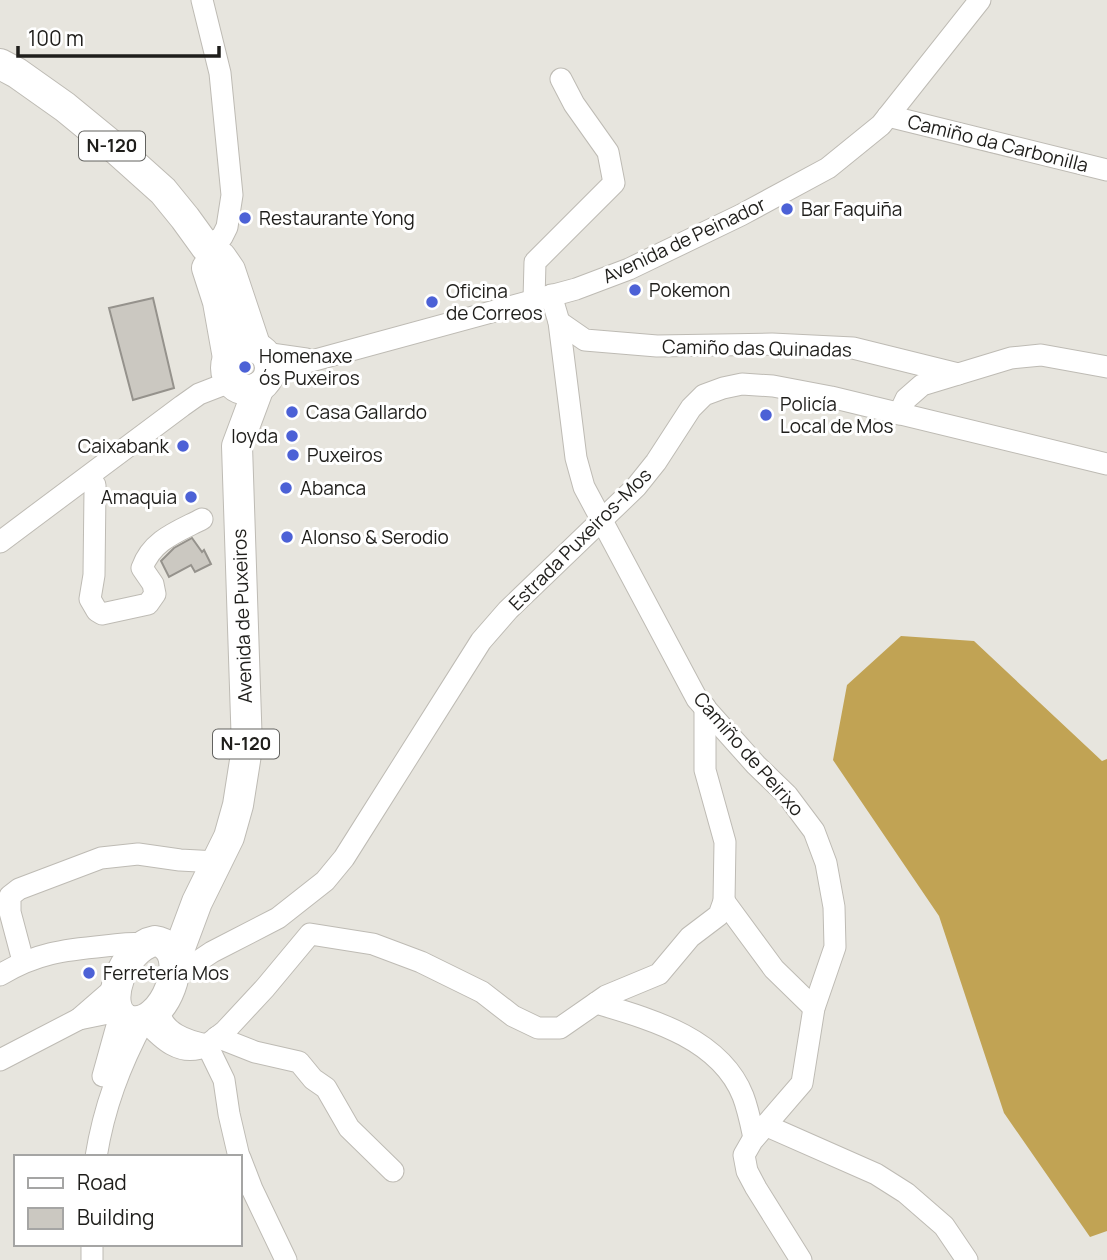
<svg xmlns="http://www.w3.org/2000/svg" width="1107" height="1260" font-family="Manrope,sans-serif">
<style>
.forest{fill:#c1a354}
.building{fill:#cbc8c1;stroke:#95928c;stroke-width:2}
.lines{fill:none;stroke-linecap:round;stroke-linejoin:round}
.minor-casing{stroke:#bebbb4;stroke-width:23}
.highway-casing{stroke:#bebbb4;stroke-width:32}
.minor{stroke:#fff;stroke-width:21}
.highway{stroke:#fff;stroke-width:30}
.poi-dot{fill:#4c61d6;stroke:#fff;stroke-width:2.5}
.labels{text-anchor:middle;stroke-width:6;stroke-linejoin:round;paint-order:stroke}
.shield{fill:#fff;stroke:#62625f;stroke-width:2}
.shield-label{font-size:18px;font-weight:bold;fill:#1f1e1b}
.street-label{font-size:19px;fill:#1f1e1b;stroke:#fff}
.poi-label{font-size:19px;fill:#1f1e1b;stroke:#fff;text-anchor:start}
</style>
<rect width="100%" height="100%" fill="#e7e5de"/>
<path class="forest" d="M 901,636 L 974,641 L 1102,761 L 1107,759 L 1107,1231 L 1090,1237 L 1004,1113 L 939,916 L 833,760 L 847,685 Z"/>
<g class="building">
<path d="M 153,298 L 174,388 L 133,400 L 109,308 Z"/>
<path d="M 192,538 L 202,552 L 204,550 L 211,564 L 195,572 L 191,565 L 169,577 L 161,561 L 174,548 Z"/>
</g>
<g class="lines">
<g class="minor-casing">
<g id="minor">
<path d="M 202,0 L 220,73 L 232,195 L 227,227 L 222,237 L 206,247"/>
<path d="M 888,116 L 1107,170"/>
<path d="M 551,295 L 559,322 L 576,458 L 584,487 L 697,699 L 756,765 L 787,795 L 814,831 L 826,863 L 834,907 L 835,947 L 814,1008 L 802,1083 L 752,1141 L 744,1155 L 747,1171 L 756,1188 L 801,1260"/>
<path d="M 534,300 L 535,262 L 614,183 L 608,152 L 574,104 L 561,79"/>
<path d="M 559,322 L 585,340 L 657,346 L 772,344 L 853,348 L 958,374"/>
<path d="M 264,353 L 306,359"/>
<path d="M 267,379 L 286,368 L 315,360 L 576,289 L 629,269 L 741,215 L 828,168 L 881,125 L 980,0"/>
<path d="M 899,414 L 906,399 L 922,385 L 1011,358 L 1041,355 L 1107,367"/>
<path d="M 88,477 L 95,485 L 95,490 L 94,575 L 90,599 L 97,611 L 102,614 L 148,604 L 155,594 L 153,584 L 142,568 C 152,540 177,532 202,519"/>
<path d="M 0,542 L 182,406 L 199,394 L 230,382"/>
<path d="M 724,901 L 774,969 L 814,1008"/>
<path d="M 23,961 L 10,912 L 10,896 L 19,889 L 101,858 L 138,854 L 180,860 L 217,862"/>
<path d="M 0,975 C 36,953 64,950 105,946 C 118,945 130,942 143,944"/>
<path d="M 173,978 L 212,952 L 278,918 L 325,881 L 344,858 L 481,641 L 508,610 L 636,487 L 656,462 L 691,408 L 704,395 L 723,388 L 742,384 L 773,386 L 831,397 L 1107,464"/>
<path d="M 117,986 L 79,1019 L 118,1011"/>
<path d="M 596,1003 C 650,1019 720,1038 743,1096 C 748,1109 751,1124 754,1138"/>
<path d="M 217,1037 L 255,1052 L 299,1062 L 313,1079 L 326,1088 L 349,1128 L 393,1171"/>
<path d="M 0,1060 L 79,1019"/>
<path d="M 103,1076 L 120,1015"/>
<path d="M 765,1125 L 876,1174 L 906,1193 L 944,1226 L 967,1260"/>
<path d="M 96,1157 C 104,1107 120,1065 144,1020 C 161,1038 181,1059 207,1045 C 186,1041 163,1033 158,1010"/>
<path d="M 239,1157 L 229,1114 L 224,1080 L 207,1045 L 225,1031 L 265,988 L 310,934 L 373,944 L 421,962 L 482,992 L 513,1016 L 538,1028 L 560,1028 L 606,996 L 659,974 L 690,937 L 719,915 L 724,901 L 725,842 L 705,770 L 705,707"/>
<path d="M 240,1158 L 252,1189 L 286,1260"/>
<path d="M 92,1244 L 92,1260"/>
</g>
</g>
<g class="highway-casing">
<g id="highway">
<path d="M 0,64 L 17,73 L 65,107 L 115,148 L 163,191 L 185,218 L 206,247 L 221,257 L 230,270 L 256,348"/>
<path d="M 207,268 L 218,302 L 228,358"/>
<circle cx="248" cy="368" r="22"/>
<path d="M 155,941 C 197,947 163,1033 128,1020 C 100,1009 123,947 155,941 Z"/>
<path d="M 175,961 L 197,902 L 229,837 L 238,805 L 247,748 L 237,446 L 259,387"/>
</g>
</g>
<use href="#minor" class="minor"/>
<use href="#highway" class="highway"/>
</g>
<g class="poi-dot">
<circle cx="787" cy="209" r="7"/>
<circle cx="245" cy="218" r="7"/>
<circle cx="635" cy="290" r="7"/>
<circle cx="432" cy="302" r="7"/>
<circle cx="245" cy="367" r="7"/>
<circle cx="292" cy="412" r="7"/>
<circle cx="766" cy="415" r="7"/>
<circle cx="292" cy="436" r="7"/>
<circle cx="183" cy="446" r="7"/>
<circle cx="293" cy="455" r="7"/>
<circle cx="286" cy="488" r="7"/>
<circle cx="191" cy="497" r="7"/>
<circle cx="287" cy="537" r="7"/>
<circle cx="89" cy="973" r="7"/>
</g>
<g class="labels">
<g class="shield">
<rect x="79" y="131.5" width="66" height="29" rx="5"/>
<rect x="213" y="729.5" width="66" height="29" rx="5"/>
</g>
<g class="shield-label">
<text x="112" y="152">N-120</text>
<text x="246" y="750">N-120</text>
</g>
<g class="street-label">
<text transform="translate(998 143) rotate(14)" y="7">Camiño da Carbonilla</text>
<text transform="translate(684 240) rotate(-25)" y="7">Avenida de Peinador</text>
<text transform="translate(757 348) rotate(1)" y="7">Camiño das Quinadas</text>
<text transform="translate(580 539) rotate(-45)" y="7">Estrada Puxeiros-Mos</text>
<text transform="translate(242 616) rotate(-92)" y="7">Avenida de Puxeiros</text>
<text transform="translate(749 754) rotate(49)" y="7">Camiño de Peirixo</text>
</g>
<g class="poi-label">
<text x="801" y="216">Bar Faquiña</text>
<text x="259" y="225">Restaurante Yong</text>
<text x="649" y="297">Pokemon</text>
<text x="446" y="298">Oficina<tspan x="446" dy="22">de Correos</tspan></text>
<text x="259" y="363">Homenaxe<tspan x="259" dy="22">ós Puxeiros</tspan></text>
<text x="780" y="411">Policía<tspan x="780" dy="22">Local de Mos</tspan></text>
<text x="306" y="419">Casa Gallardo</text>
<text x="278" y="443" text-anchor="end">loyda</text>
<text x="169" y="453" text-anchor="end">Caixabank</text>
<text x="307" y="462">Puxeiros</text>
<text x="300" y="495">Abanca</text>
<text x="177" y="504" text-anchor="end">Amaquia</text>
<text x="301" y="544">Alonso &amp; Serodio</text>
<text x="103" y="980">Ferretería Mos</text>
</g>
</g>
<rect x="14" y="1155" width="228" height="91" fill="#ffffff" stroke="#a5a5a4" stroke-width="2"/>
<rect x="28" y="1178" width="35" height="10" fill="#ffffff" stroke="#a5a5a4" stroke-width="2"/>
<text x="77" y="1190" font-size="21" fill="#1f1e1b">Road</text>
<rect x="28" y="1208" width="35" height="21" fill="#cbc8c1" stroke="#a5a5a4" stroke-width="2"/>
<text x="77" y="1225" font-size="21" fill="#1f1e1b">Building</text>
<path d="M18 46v10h201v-10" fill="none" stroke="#1f1e1b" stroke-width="3.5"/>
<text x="28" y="46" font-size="21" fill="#1f1e1b" stroke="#ffffff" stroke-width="5" paint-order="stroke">100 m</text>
</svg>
